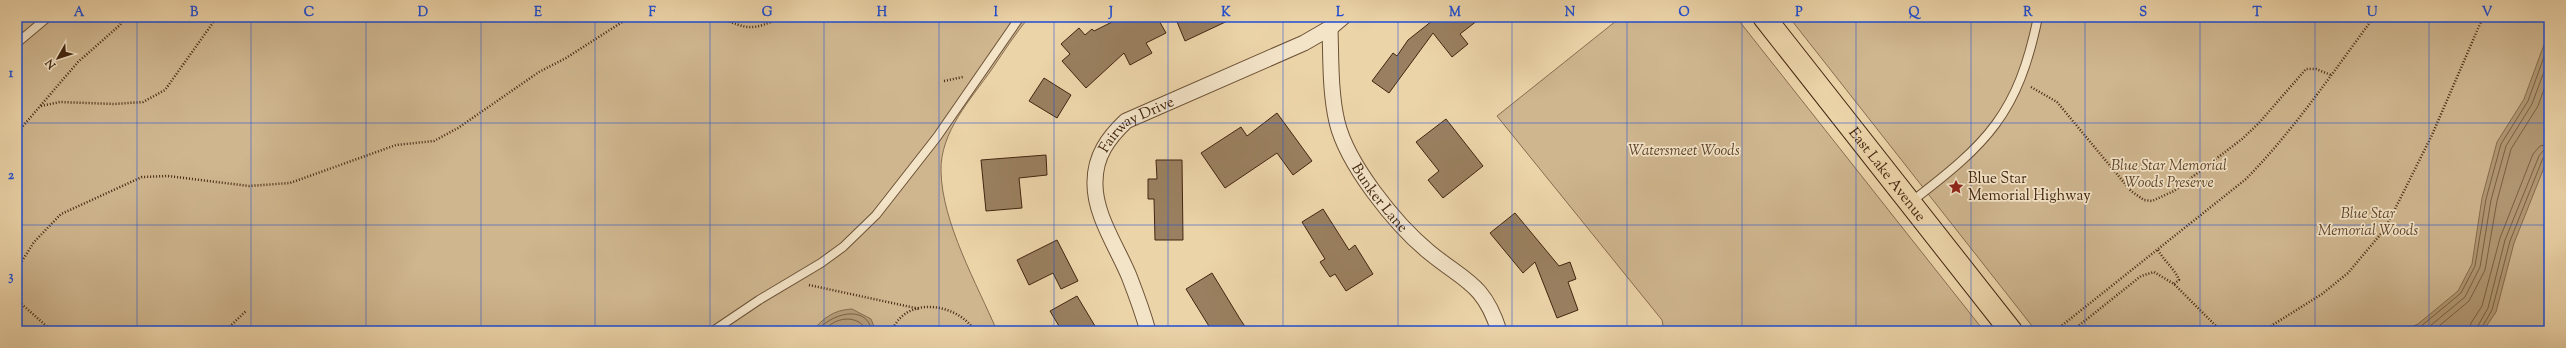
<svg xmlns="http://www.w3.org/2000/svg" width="2566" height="348" font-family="'Sorts Mill Goudy',serif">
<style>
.green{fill:#cfb68f;stroke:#886e50}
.water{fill:#b29975;stroke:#856b4d}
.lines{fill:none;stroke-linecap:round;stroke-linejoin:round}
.shore{stroke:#7a6042;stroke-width:1}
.building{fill:#9a8060;stroke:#422610}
.service-casing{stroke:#6c5236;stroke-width:10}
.minor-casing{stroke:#6c5236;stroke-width:17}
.primary-casing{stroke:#422610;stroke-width:24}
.path{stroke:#422610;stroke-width:2.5;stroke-dasharray:1 2;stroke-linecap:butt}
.service{stroke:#f3e3c7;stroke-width:8}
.minor{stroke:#f3e3c7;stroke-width:15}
.primary{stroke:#ecd4a9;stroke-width:22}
.grid{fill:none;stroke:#1d4ed8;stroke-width:1;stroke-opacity:0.55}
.labels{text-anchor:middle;stroke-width:3.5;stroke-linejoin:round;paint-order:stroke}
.street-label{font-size:15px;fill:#422610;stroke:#f3e3c7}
.park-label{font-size:15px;font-style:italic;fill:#5e4329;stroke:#f3e3c7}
.poi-label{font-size:15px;fill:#422610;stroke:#f3e3c7;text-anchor:start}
.neatline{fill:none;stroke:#1d4ed8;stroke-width:1.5}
.grid-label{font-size:13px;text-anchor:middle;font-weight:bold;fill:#1d4ed8}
</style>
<rect width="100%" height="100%" fill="#ecd4a9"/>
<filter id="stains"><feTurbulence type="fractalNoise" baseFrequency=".005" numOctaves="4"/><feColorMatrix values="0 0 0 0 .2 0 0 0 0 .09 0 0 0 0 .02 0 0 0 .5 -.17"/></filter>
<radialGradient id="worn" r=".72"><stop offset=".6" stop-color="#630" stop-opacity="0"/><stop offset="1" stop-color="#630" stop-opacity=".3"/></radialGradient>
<g class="green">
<path d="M 17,17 L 1029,17 C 1016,33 1004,51 992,69 C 971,99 940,132 941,171 C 942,223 977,284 997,331 L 17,331 Z"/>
<path d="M 1621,17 L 1736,17 L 1984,331 L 1664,331 L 1662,320 L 1497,116 Z"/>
<path d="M 1789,17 L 2549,17 L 2549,331 L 2036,331 Z"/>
</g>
<g class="water">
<path d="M 2549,31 L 2549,155 L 2514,243 L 2496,312 L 2483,331 L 2401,331 L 2418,324 L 2458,291 L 2472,264 L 2482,198 L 2497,142 L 2524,99 Z"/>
<path d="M 852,309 L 871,319 L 876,331 L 812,331 C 824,318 833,310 852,309 Z"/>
</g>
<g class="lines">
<g class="shore">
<path d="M 817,331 C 829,315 866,302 872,331"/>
<path d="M 824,331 C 834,317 858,313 867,331"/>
<path d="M 2412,331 L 2420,327 L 2461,293 L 2475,266 L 2486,199 L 2501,144 L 2528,101 L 2549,43"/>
<path d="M 2424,331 L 2465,297 L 2480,267 L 2491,200 L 2506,146 L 2532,104 L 2549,58"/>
<path d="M 2433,331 L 2469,301 L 2485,270 L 2497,201 L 2511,149 L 2538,106 L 2549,75"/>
<path d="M 2469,331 L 2471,323 L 2482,306 L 2500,238 L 2533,154 L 2540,146 L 2549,144"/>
<path d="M 2475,331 L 2488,308 L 2505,240 L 2539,156 L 2543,151 L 2549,150"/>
<path d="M 2480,331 L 2492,310 L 2510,241 L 2543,158 L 2549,155"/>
</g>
</g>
<g class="building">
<path d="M 1122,17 L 1157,17 L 1166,33 L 1146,43 L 1152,53 L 1130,65 L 1124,53 L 1086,88 L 1062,61 L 1070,54 L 1061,44 L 1079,28 L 1085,35 L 1092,29 L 1094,31 Z"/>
<path d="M 1175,17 L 1236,17 L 1185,41 Z"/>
<path d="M 1437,17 L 1482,17 L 1460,34 L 1468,44 L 1452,57 L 1433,33 L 1389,93 L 1372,81 L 1393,53 L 1397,56 L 1408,40 Z"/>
<path d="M 1044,78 L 1071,95 L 1057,118 L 1029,101 Z"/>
<path d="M 1277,113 L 1312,161 L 1293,175 L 1277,153 L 1225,188 L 1201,153 L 1241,127 L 1247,136 Z"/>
<path d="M 1446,119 L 1483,166 L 1443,198 L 1428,180 L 1439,171 L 1416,142 Z"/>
<path d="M 1046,155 L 1047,175 L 1019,178 L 1022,208 L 986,211 L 981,160 Z"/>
<path d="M 1156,160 L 1182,160 L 1183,240 L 1155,240 L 1154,199 L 1148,199 L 1148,179 L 1157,179 Z"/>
<path d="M 1323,209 L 1349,250 L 1355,245 L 1373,274 L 1346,291 L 1335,274 L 1330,277 L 1320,262 L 1325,259 L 1302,222 Z"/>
<path d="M 1515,213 L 1559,266 L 1570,262 L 1576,279 L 1568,282 L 1578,310 L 1557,318 L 1535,262 L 1523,273 L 1490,233 Z"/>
<path d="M 1057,240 L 1078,281 L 1061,289 L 1053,273 L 1029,285 L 1017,260 Z"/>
<path d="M 1212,273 L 1240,319 L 1248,331 L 1212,331 L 1186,289 Z"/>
<path d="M 1077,296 L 1098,331 L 1062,331 L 1050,311 Z"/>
</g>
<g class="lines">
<g class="service-casing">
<g id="service">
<path d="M 17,43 L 48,17"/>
<path d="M 1911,202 C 1988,143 2018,114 2038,17"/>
<path d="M 713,331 L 759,300 L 821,263 L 843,247 L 876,215 L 937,137 L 1020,17"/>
</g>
</g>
<g class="minor-casing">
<g id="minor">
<path id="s1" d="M 1330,28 C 1331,59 1330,92 1337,122 C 1347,164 1395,224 1429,252 C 1464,281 1484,283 1499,331"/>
<path id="s2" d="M 1148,331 C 1143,313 1136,294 1129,276 C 1117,247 1094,214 1095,182 C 1095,156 1108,138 1126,121 L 1304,43 L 1330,28 L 1343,17"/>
</g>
</g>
<g class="primary-casing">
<g id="primary">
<path id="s3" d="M 1764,17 L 2011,331"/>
</g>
</g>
<g class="path">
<path d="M 718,17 C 750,30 751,31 782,17"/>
<path d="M 944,81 L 963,77"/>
<path d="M 2031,87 L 2057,102 L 2131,191 L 2144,200 L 2152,201 L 2174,191 L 2242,139 L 2259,123 L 2306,69 L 2316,69 L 2331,75"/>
<path d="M 41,106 L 60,102 L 114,104 L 143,102 L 165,90 L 217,17"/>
<path d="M 17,133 L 78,62 L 120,25 L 125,17"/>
<path d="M 2158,250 C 2164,261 2175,269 2179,280 L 2174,284"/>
<path d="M 17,269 L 34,242 L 61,214 L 142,177 L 168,176 L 249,186 L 290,183 L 396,145 L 434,141 L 458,128 L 539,72 L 566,58 L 630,17"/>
<path d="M 809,285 L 920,309"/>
<path d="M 17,300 L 52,331"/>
<path d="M 225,331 L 246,311"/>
<path d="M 892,331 C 906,295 957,303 975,331"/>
<path d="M 2055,331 L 2246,179 C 2294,130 2333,72 2374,17"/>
<path d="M 2072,331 L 2141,276 L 2154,272 L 2174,284 L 2217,327 L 2224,331"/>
<path d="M 2263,331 L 2322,294 L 2348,273 L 2385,229 L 2432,135 L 2483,17"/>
</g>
<use href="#service" class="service"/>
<use href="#minor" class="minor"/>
<use href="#primary" class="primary"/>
</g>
<path class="grid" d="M 137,17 L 137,331M 251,17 L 251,331M 366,17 L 366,331M 481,17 L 481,331M 595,17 L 595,331M 710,17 L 710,331M 824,17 L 824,331M 939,17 L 939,331M 1054,17 L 1054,331M 1168,17 L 1168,331M 1283,17 L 1283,331M 1398,17 L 1398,331M 1512,17 L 1512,331M 1627,17 L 1627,331M 1742,17 L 1742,331M 1856,17 L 1856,331M 1971,17 L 1971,331M 2085,17 L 2085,331M 2200,17 L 2200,331M 2315,17 L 2315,331M 2429,17 L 2429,331M 17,123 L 2549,123M 17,225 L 2549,225"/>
<defs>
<g id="sight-bare" transform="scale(1.2)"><path d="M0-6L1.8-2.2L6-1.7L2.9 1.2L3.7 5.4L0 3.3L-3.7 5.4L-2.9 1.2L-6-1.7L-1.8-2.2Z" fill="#8f2418" stroke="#f3e3c7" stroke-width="2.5" paint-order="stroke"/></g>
</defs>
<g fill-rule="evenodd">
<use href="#sight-bare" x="1956" y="187"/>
</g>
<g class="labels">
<g class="street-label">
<text dy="5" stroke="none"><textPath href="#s2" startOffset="236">Fairway Drive</textPath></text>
<text dy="5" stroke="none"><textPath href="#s3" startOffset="200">East Lake Avenue</textPath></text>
<text dy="5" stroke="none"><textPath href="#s1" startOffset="182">Bunker Lane</textPath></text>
</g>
<g class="park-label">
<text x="1684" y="155">Watersmeet Woods</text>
<text x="2169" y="170">Blue Star Memorial<tspan x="2169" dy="17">Woods Preserve</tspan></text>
<text x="2368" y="218">Blue Star<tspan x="2368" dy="17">Memorial Woods</tspan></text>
</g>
<g class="poi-label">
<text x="1968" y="183">Blue Star<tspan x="1968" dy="17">Memorial Highway</tspan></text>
</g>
</g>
<rect width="2566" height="348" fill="none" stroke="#ecd4a9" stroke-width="44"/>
<g transform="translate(58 58) rotate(231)" stroke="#f3e3c7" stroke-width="3" paint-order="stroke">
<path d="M0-3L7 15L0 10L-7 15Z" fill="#422610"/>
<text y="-6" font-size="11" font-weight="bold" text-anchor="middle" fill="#422610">N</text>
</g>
<rect x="22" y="22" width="2522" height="304" class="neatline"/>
<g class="grid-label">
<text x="79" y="16">A</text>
<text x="194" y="16">B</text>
<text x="309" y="16">C</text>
<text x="423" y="16">D</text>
<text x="538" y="16">E</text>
<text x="652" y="16">F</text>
<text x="767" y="16">G</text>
<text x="882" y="16">H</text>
<text x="996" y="16">I</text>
<text x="1111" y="16">J</text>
<text x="1226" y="16">K</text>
<text x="1340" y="16">L</text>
<text x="1455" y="16">M</text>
<text x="1570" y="16">N</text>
<text x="1684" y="16">O</text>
<text x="1799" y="16">P</text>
<text x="1914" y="16">Q</text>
<text x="2028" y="16">R</text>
<text x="2143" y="16">S</text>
<text x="2257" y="16">T</text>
<text x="2372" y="16">U</text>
<text x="2487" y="16">V</text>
<text x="11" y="77">1</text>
<text x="11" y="179">2</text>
<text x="11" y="280">3</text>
</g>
<rect width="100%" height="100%" filter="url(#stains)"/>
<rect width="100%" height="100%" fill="url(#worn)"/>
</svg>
